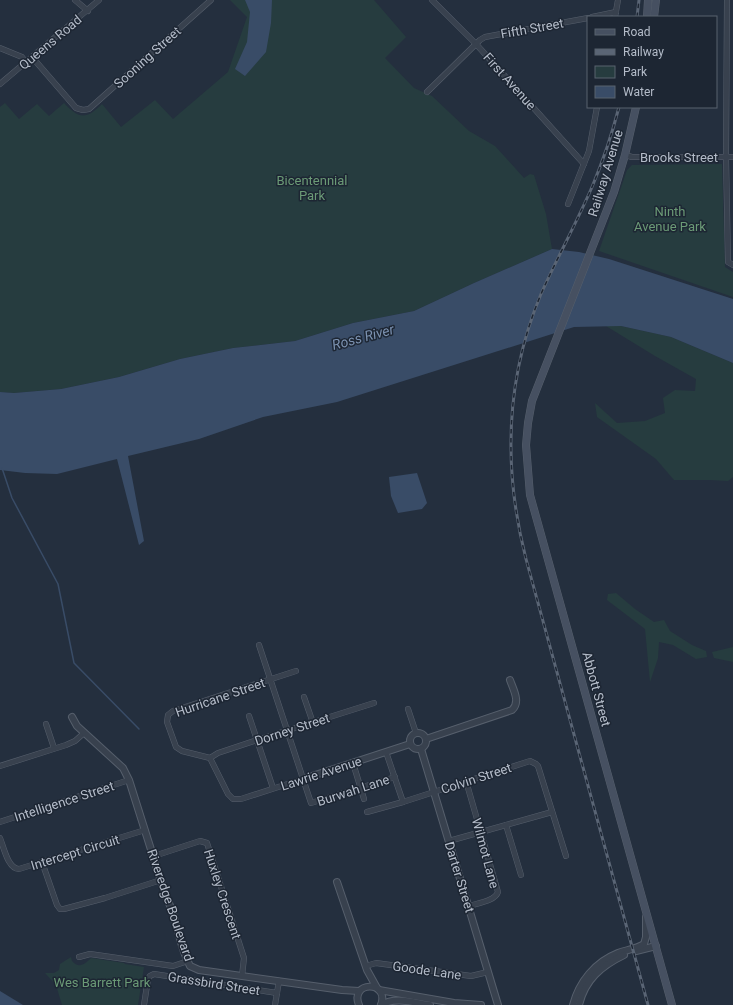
<svg xmlns="http://www.w3.org/2000/svg" width="733" height="1005" font-family="Roboto,sans-serif">
<style>
.green{fill:#263c3f}
.water{fill:#394c67}
.lines{fill:none;stroke-linecap:round;stroke-linejoin:round}
.stream{stroke:#394c67;stroke-width:1.5}
.minor-casing{stroke:#565f6c;stroke-width:6}
.tertiary-casing{stroke:#565f6c;stroke-width:8}
.secondary-casing{stroke:#565f6c;stroke-width:8}
.minor{stroke:#38414e;stroke-width:5}
.tertiary{stroke:#38414e;stroke-width:6}
.secondary{stroke:#465061;stroke-width:7}
.rail-casing{stroke:#5a6575;stroke-width:3}
.rail{stroke:#1d2633;stroke-width:1.5;stroke-dasharray:4.5;stroke-linecap:butt}
.labels{text-anchor:middle;stroke-width:3;stroke-linejoin:round;paint-order:stroke}
.street-label{font-size:13px;fill:#b4bcc9;stroke:#1d2633}
.park-label{font-size:13px;fill:#6b9a76;stroke:#1d2633}
.water-label{font-size:14px;font-style:italic;fill:#7c92b1;stroke:#1d2633}
</style>
<rect width="100%" height="100%" fill="#242f3e"/>
<g class="green">
<path d="M 230,0 L 374,0 L 406,37 L 385,58 L 414,88 L 432,96 L 469,131 L 495,146 L 524,178 L 530,174 L 534,175 L 546,214 L 552,249 L 474,283 L 414,311 L 353,323 L 295,341 L 233,348 L 180,359 L 119,377 L 61,389 L 14,393 L 0,392 L 0,107 L 5,103 L 19,119 L 37,104 L 49,116 L 64,103 C 79,119 86,120 102,104 L 121,127 L 155,100 L 173,119 L 228,72 L 247,17 Z"/>
<path d="M 722,164 L 725,267 L 733,272 L 733,297 L 599,251 L 627,170 L 632,165 Z"/>
<path d="M 606,326 L 621,326 L 671,337 L 733,363 L 733,477 L 728,481 L 710,480 L 674,480 L 656,459 L 597,417 L 595,403 L 617,423 L 645,421 L 665,413 L 663,398 L 675,390 L 695,391 L 696,379 L 655,356 Z"/>
<path d="M 616,593 L 635,609 L 654,622 L 664,620 L 670,631 L 692,645 L 706,651 L 707,657 L 696,659 L 673,645 L 659,642 L 658,658 L 650,682 L 645,629 L 607,600 L 608,594 Z"/>
<path d="M 733,647 L 733,662 L 714,658 L 712,652 Z"/>
<path d="M 71,957 L 72,961 C 79,969 85,964 91,958 L 124,963 L 125,964 L 144,967 L 138,1005 L 62,1005 L 56,985 L 45,973 L 54,973 L 59,970 L 60,964 Z"/>
</g>
<g class="water">
<path d="M 245,0 L 272,0 L 271,23 L 266,52 L 245,76 L 235,69 L 247,42 L 250,12 Z"/>
<path d="M 552,249 L 579,252 L 609,259 L 733,299 L 733,363 L 671,337 L 621,326 L 574,327 L 337,402 L 263,417 L 199,439 L 128,456 L 144,541 L 139,545 L 117,459 L 57,474 L 25,473 L 0,470 L 0,392 L 14,393 L 61,389 L 119,377 L 180,359 L 233,348 L 295,341 L 353,323 L 414,311 L 474,283 Z"/>
<path d="M 417,473 L 427,503 L 422,509 L 398,513 L 391,496 L 389,477 Z"/>
<path d="M 0,991 L 23,1005 L 0,1005 Z"/>
</g>
<g class="lines">
<path class="stream" d="M 2,468 L 12,498 L 58,584 L 74,663 L 139,729"/>
<g class="minor-casing">
<g id="minor">
<path d="M 75,0 L 88,11"/>
<path d="M 432,0 L 476,44 L 584,164"/>
<path d="M 727,0 L 726,157 L 728,262 L 733,265"/>
<path d="M 592,17 L 616,12"/>
<path d="M 615,17 L 618,0"/>
<path d="M 0,48 L 22,57 L 26,62"/>
<path d="M 32,57 L 76,108 L 83,110 L 89,109 L 211,0"/>
<path d="M 0,84 L 99,0"/>
<path d="M 427,92 L 480,40 L 485,37 L 588,18"/>
<path d="M 625,155 L 632,157 L 733,157"/>
<path d="M 568,204 L 589,151 L 597,107"/>
<path d="M 259,645 L 311,803 L 395,777"/>
<path d="M 296,671 L 173,711 L 168,715 L 167,722 L 176,747 L 182,751 L 210,758 L 228,794 L 233,799 L 241,799 L 303,779"/>
<path d="M 304,697 L 313,723"/>
<path d="M 408,709 L 416,733"/>
<path d="M 249,716 L 273,788"/>
<path d="M 46,724 L 54,748"/>
<path d="M 386,752 L 403,802"/>
<path d="M 210,758 L 218,753 L 257,740 L 374,703"/>
<path d="M 353,763 L 364,799"/>
<path d="M 0,766 L 66,745 L 75,741 L 84,733"/>
<path d="M 466,781 L 498,892 C 495,901 478,903 469,906"/>
<path d="M 367,812 L 403,802 L 530,761 L 536,764 L 538,766 L 566,856"/>
<path d="M 0,822 L 129,780"/>
<path d="M 506,825 L 521,875"/>
<path d="M 0,838 C 4,848 8,869 19,869 L 145,830"/>
<path d="M 449,841 L 552,812"/>
<path d="M 154,856 L 200,841 L 207,843 L 244,958 L 242,976"/>
<path d="M 42,862 L 57,905 L 60,909 L 64,909 L 105,898 L 161,880"/>
<path d="M 79,957 L 90,954 L 173,966 L 188,961"/>
<path d="M 366,966 L 376,963 L 471,976 L 488,972"/>
<path d="M 144,1005 L 148,979 L 150,976 L 154,974 L 277,993"/>
<path d="M 275,1005 L 279,981"/>
</g>
</g>
<g class="tertiary-casing">
<g id="tertiary">
<path d="M 72,717 L 77,726 L 123,768 L 129,780 L 166,897 C 178,918 178,944 190,966 L 199,970 L 342,990 L 359,991"/>
<circle cx="418" cy="741" r="8"/>
<path d="M 426,739 L 512,710 C 521,702 513,689 510,680"/>
<path d="M 421,749 L 498,1005"/>
<path d="M 303,779 L 410,744"/>
<path d="M 337,882 L 367,970 L 377,988"/>
<path d="M 636,951 L 656,946"/>
<path d="M 379,990 L 454,1003 L 481,1005"/>
<path d="M 359,1005 C 349,981 390,980 381,1005"/>
<path d="M 381,1005 C 396,996 414,1003 430,1005"/>
<path d="M 573,1005 C 579,982 595,962 618,953 C 626,950 636,949 644,944 L 646,937 L 646,917"/>
<path d="M 579,1005 C 585,980 601,966 624,955"/>
</g>
</g>
<g class="secondary-casing">
<g id="secondary">
<path d="M 647,17 L 648,0"/>
<path d="M 654,17 L 656,0"/>
<path d="M 636,107 L 625,155 L 614,192 L 532,401 L 528,423 L 526,445 L 530,495 L 672,1005"/>
</g>
</g>
<use href="#minor" class="minor"/>
<use href="#tertiary" class="tertiary"/>
<use href="#secondary" class="secondary"/>
<g class="rail-casing">
<g id="rail">
<path d="M 637,17 L 639,0"/>
<path d="M 619,107 C 612,134 603,161 592,187 C 576,224 557,258 541,294 C 505,380 503,469 526,559 L 648,1005"/>
</g>
</g>
<use href="#rail" class="rail"/>
</g>
<g class="labels">
<g class="street-label">
<text transform="translate(532 28) rotate(-10)" y="5">Fifth Street</text>
<text transform="translate(50 42) rotate(-40)" y="5">Queens Road</text>
<text transform="translate(147 57) rotate(-42)" y="5">Sooning Street</text>
<text transform="translate(510 81) rotate(48)" y="5">First Avenue</text>
<text x="679" y="162">Brooks Street</text>
<text transform="translate(605 173) rotate(-73)" y="5">Railway Avenue</text>
<text transform="translate(597 689) rotate(75)" y="5">Abbott Street</text>
<text transform="translate(220 697) rotate(-19)" y="5">Hurricane Street</text>
<text transform="translate(292 729) rotate(-18)" y="5">Dorney Street</text>
<text transform="translate(321 773) rotate(-18)" y="5">Lawrie Avenue</text>
<text transform="translate(476 778) rotate(-18)" y="5">Colvin Street</text>
<text transform="translate(353 790) rotate(-18)" y="5">Burwah Lane</text>
<text transform="translate(64 801) rotate(-18)" y="5">Intelligence Street</text>
<text transform="translate(75 852) rotate(-17)" y="5">Intercept Circuit</text>
<text transform="translate(486 853) rotate(75)" y="5">Wilmot Lane</text>
<text transform="translate(460 877) rotate(73)" y="5">Darter Street</text>
<text transform="translate(223 894) rotate(72)" y="5">Huxley Crescent</text>
<text transform="translate(171 905) rotate(71)" y="5">Riveredge Boulevard</text>
<text transform="translate(427 970) rotate(8)" y="5">Goode Lane</text>
<text transform="translate(214 983) rotate(9)" y="5">Grassbird Street</text>
</g>
<g class="park-label">
<text x="312" y="185">Bicentennial<tspan x="312" dy="15">Park</tspan></text>
<text x="670" y="216">Ninth<tspan x="670" dy="15">Avenue Park</tspan></text>
<text x="102" y="987">Wes Barrett Park</text>
</g>
<g class="water-label">
<text transform="translate(363 337) rotate(-15)" y="5">Ross River</text>
</g>
</g>
<rect x="587" y="16" width="130" height="92" fill="#1d2633" stroke="#59626f"/>
<rect x="595" y="29" width="20" height="6" fill="#465061" stroke="#59626f"/>
<text x="623" y="36" font-size="12" fill="#b4bcc9">Road</text>
<rect x="595" y="49" width="20" height="6" fill="#5a6575" stroke="#59626f"/>
<text x="623" y="56" font-size="12" fill="#b4bcc9">Railway</text>
<rect x="595" y="66" width="20" height="12" fill="#263c3f" stroke="#59626f"/>
<text x="623" y="76" font-size="12" fill="#b4bcc9">Park</text>
<rect x="595" y="86" width="20" height="12" fill="#394c67" stroke="#59626f"/>
<text x="623" y="96" font-size="12" fill="#b4bcc9">Water</text>
</svg>
